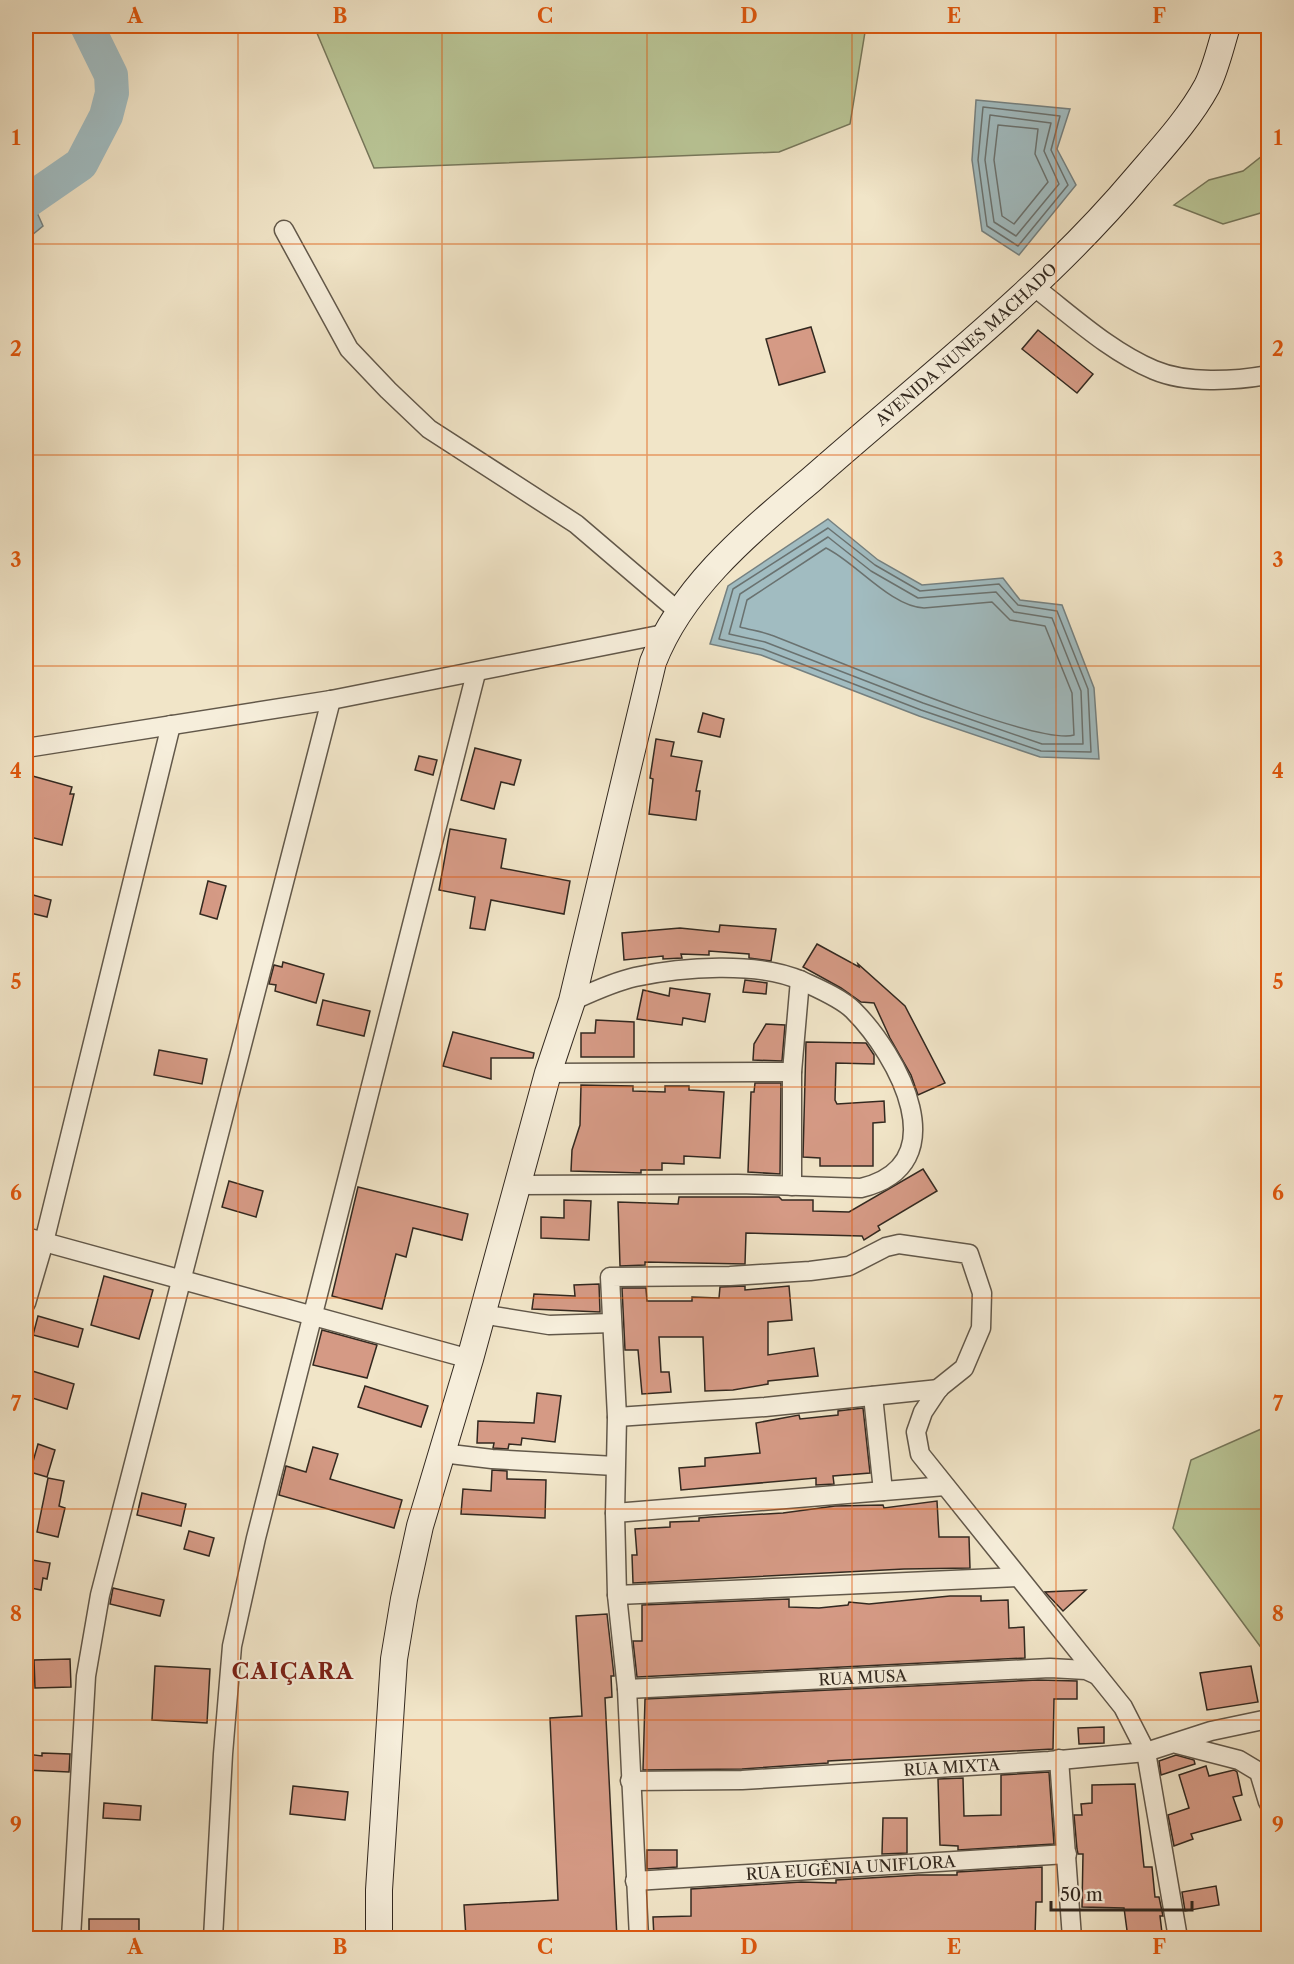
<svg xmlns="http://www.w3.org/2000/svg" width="1294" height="1964" font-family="'Libre Caslon Text',serif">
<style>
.green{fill:#b9c596;stroke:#76775b;stroke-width:1.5}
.water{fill:#a1bcc1;stroke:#758181;stroke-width:1.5}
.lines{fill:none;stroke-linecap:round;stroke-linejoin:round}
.shore{stroke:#6a7270;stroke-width:1.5}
.river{stroke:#a1bcc1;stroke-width:34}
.building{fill:#d59a85;stroke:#332920;stroke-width:1.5}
.minor-casing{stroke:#62584a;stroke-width:21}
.secondary-casing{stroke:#332920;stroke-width:28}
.minor{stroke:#f6eedb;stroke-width:18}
.secondary{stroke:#f6eedb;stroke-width:26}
.grid{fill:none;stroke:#df570d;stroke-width:1.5;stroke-opacity:0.55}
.labels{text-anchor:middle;stroke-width:4.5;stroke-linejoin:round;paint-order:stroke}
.street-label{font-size:16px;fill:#332920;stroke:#f6eedb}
.district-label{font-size:22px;font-weight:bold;letter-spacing:1.5px;fill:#7a1f14;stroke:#f6eedb}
.neatline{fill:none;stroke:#df570d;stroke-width:2}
.grid-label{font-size:20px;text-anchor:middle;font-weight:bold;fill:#df570d}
</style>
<rect width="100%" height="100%" fill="#f1e5c8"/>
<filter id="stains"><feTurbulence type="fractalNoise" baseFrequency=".00333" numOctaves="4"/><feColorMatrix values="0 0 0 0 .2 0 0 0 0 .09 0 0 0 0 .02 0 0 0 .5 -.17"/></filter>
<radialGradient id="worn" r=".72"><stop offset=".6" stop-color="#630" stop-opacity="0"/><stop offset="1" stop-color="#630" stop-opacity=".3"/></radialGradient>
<g class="green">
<path d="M 314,26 L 866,26 L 850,124 L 779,152 L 374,168 Z"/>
<path d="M 1267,152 L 1268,206 L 1264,212 L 1223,224 L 1174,205 L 1209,180 L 1243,171 Z"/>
<path d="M 1268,1426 L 1268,1657 L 1173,1528 L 1191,1460 Z"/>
</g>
<g class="water">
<path d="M 976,100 L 1070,109 L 1057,149 L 1076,185 L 1019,255 L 982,231 L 972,160 Z"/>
<path d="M 26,188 L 43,226 L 26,240 Z"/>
<path d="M 828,519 L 878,560 L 922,585 L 1003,578 L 1020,600 L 1062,605 L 1094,688 L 1099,759 L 1040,757 L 919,716 L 761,655 L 710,644 L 728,586 Z"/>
</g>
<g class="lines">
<g class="shore">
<path d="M 983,107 L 1060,116 L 1051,150 L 1068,185 L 1018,246 L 987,226 L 978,160 Z"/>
<path d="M 990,115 L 1051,123 L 1044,151 L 1059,184 L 1016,236 L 994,222 L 985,160 Z"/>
<path d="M 998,125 L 1038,129 L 1035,154 L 1048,182 L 1014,224 L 1002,216 L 994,160 Z"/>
<path d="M 828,528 L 875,565 L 920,591 L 999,584 L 1018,605 L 1057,611 L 1088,689 L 1091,752 L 1041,751 L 921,710 L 763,649 L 719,639 L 733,589 Z"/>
<path d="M 828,537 L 871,571 L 918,598 L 996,592 L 1014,612 L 1052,618 L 1081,691 L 1083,744 L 1042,744 L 923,703 L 765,642 L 729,634 L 740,594 Z"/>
<path d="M 826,548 C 854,561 891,607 924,608 L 992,602 L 1010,620 L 1045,626 L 1072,693 L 1074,735 C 1034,746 822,654 771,635 C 761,631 750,630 740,627 L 747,600 Z"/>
</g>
<path class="river" d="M 26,202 L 81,164 L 106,116 L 112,93 L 111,75 L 87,26"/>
</g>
<g class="building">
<path d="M 811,327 L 825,372 L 779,385 L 766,339 Z"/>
<path d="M 1038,330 L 1093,374 L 1077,393 L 1022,349 Z"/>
<path d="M 703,713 L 724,719 L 720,737 L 698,732 Z"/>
<path d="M 656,739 L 674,742 L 671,756 L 702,761 L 696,791 L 700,791 L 696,820 L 649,814 L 653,779 L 650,778 Z"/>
<path d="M 475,748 L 521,760 L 514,785 L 501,782 L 494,809 L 461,800 Z"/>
<path d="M 419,756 L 437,760 L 433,775 L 415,770 Z"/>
<path d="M 29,775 L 72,787 L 70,794 L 74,794 L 62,845 L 26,836 L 26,788 Z"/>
<path d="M 450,829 L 506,839 L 501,868 L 570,881 L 564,914 L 491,900 L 485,930 L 470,928 L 475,897 L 439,890 Z"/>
<path d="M 208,881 L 226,886 L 217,919 L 200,914 Z"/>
<path d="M 26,893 L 51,900 L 47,917 L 26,912 Z"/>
<path d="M 720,925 L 776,929 L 771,961 L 749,958 L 749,954 L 709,951 L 709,955 L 681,954 L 682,958 L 663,959 L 663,956 L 624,960 L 622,933 L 680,928 L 719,932 Z"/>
<path d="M 817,944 L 859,967 L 858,964 L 905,1006 L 945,1083 L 918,1095 L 911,1075 L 890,1038 L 874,1003 L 861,1002 L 841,988 L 803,967 Z"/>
<path d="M 283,962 L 324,974 L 316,1003 L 275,991 L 276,985 L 269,984 L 274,965 L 282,967 Z"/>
<path d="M 745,980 L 767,983 L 766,994 L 743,992 Z"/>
<path d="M 670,988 L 710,994 L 705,1022 L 683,1018 L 682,1025 L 637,1019 L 643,990 L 669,996 Z"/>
<path d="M 323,1000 L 370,1011 L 364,1036 L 317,1025 Z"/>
<path d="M 596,1020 L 634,1022 L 634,1057 L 581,1057 L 581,1033 L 595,1033 Z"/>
<path d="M 766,1024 L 785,1025 L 782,1061 L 753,1060 L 754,1044 Z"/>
<path d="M 453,1032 L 534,1053 L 533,1058 L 491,1058 L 491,1079 L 443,1066 Z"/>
<path d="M 806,1042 L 866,1043 L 874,1055 L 874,1064 L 836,1063 L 835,1100 L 837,1104 L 884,1101 L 885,1122 L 873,1123 L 873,1166 L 820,1166 L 820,1158 L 803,1157 Z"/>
<path d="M 159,1050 L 207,1059 L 202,1084 L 154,1075 Z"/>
<path d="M 755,1083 L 781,1083 L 780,1174 L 748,1172 L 751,1092 L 754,1092 Z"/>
<path d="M 581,1085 L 633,1086 L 633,1091 L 665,1092 L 665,1086 L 689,1086 L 689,1090 L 724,1092 L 720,1158 L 684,1156 L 684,1164 L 662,1163 L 662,1170 L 641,1170 L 641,1173 L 571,1171 L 572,1150 L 580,1125 Z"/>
<path d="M 923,1169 L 937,1191 L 878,1226 L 880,1230 L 864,1240 L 862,1236 L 746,1233 L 745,1264 L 645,1262 L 645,1265 L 620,1266 L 618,1202 L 678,1204 L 679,1197 L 779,1197 L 782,1200 L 813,1200 L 813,1211 L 849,1212 Z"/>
<path d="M 229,1181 L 263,1191 L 256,1217 L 222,1207 Z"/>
<path d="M 358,1187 L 468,1214 L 462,1240 L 413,1228 L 406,1257 L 396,1254 L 382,1309 L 332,1296 Z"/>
<path d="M 564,1200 L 591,1201 L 589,1240 L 541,1238 L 541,1217 L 564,1218 Z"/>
<path d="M 104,1276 L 153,1290 L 139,1339 L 91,1325 Z"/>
<path d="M 599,1284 L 600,1312 L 532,1309 L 534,1294 L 575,1296 L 574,1285 Z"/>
<path d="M 745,1286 L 745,1290 L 789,1286 L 792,1320 L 768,1322 L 768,1355 L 814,1348 L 818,1376 L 768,1381 L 768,1384 L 733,1390 L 705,1391 L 703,1337 L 659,1337 L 661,1372 L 669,1372 L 671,1392 L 642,1394 L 638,1350 L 625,1350 L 622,1288 L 646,1288 L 647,1301 L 692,1301 L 692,1297 L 719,1298 L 720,1287 Z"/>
<path d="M 38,1316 L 83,1329 L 78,1347 L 33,1335 Z"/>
<path d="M 322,1330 L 377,1345 L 367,1378 L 313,1365 Z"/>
<path d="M 26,1369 L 74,1384 L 67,1409 L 26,1396 Z"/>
<path d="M 365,1386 L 428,1406 L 421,1427 L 358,1407 Z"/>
<path d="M 537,1393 L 561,1396 L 555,1442 L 522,1438 L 521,1445 L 509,1444 L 508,1449 L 493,1448 L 494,1443 L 477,1443 L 478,1421 L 534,1423 Z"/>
<path d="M 863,1408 L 870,1473 L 833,1476 L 834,1484 L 816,1485 L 816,1478 L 681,1490 L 679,1468 L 705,1466 L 705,1458 L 760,1453 L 756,1423 L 799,1415 L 800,1419 L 838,1415 L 838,1411 Z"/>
<path d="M 38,1444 L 55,1450 L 47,1477 L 30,1472 Z"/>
<path d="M 313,1447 L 338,1454 L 330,1479 L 402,1500 L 394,1528 L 279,1495 L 286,1466 L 306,1472 Z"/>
<path d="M 492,1470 L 507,1471 L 507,1479 L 546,1480 L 545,1518 L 461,1514 L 463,1489 L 491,1491 Z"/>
<path d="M 48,1478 L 64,1481 L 59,1506 L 65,1508 L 58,1537 L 37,1532 Z"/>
<path d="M 142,1493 L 186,1504 L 181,1526 L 137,1515 Z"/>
<path d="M 937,1501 L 939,1537 L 969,1537 L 970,1568 L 904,1569 L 633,1583 L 632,1555 L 637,1555 L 635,1529 L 670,1527 L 670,1522 L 699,1521 L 699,1518 L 710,1517 L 783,1513 L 835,1506 L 883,1505 L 884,1508 Z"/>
<path d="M 189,1531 L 214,1538 L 209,1556 L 184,1549 Z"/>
<path d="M 26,1559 L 50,1563 L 47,1579 L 43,1578 L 41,1590 L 26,1587 Z"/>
<path d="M 113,1588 L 164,1600 L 160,1616 L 110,1604 Z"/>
<path d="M 1086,1590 L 1063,1611 L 1045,1592 Z"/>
<path d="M 950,1596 L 981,1596 L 981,1601 L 1008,1600 L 1009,1628 L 1024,1627 L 1025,1658 L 637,1677 L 633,1641 L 642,1641 L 642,1605 L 789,1599 L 789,1607 L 819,1608 L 848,1605 L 849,1602 L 869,1604 Z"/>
<path d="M 607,1614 L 614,1676 L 611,1676 L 612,1697 L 605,1698 L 617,1938 L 466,1938 L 464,1905 L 558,1900 L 550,1718 L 582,1716 L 576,1616 Z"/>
<path d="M 70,1659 L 71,1687 L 35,1688 L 34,1660 Z"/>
<path d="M 155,1666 L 210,1669 L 207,1723 L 152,1720 Z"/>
<path d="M 1251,1666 L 1258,1702 L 1207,1710 L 1200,1673 Z"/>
<path d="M 1038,1680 L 1077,1681 L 1077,1699 L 1054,1699 L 1053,1749 L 828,1761 L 828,1763 L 742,1769 L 643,1770 L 645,1699 Z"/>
<path d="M 1104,1727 L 1104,1743 L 1079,1744 L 1078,1728 Z"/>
<path d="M 42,1753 L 70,1754 L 69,1772 L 26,1770 L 26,1754 L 42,1756 Z"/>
<path d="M 1176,1755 L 1194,1760 L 1195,1764 L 1161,1775 L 1159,1761 Z"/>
<path d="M 1206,1766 L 1209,1776 L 1234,1770 L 1237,1772 L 1242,1795 L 1233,1797 L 1241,1820 L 1191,1834 L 1193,1839 L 1174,1846 L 1168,1815 L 1189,1808 L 1179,1775 Z"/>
<path d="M 1049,1772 L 1054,1844 L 958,1850 L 958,1846 L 940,1845 L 938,1779 L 963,1778 L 964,1816 L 1001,1815 L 1001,1775 Z"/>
<path d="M 1135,1784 L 1144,1867 L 1152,1867 L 1155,1897 L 1159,1897 L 1163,1916 L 1160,1916 L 1162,1933 L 1128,1938 L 1124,1908 L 1082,1907 L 1083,1854 L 1078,1854 L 1077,1849 L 1074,1815 L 1082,1815 L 1081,1804 L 1092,1803 L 1092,1785 Z"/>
<path d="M 293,1786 L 348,1792 L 345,1820 L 290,1814 Z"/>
<path d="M 104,1803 L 141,1806 L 140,1820 L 103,1818 Z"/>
<path d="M 883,1818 L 907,1818 L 907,1853 L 882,1854 Z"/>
<path d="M 647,1850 L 677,1850 L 677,1867 L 647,1869 Z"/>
<path d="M 1042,1867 L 1042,1902 L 1036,1902 L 1035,1938 L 654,1938 L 653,1917 L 691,1916 L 691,1889 L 801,1882 L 836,1883 L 836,1880 L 918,1875 L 957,1875 L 957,1872 Z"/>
<path d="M 1216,1886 L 1219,1905 L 1185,1911 L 1182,1892 Z"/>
<rect x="89" y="1919" width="50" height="19"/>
</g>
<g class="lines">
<g class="minor-casing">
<g id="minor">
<path d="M 284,230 L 349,349 L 388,390 L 429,429 L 576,524 L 679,612"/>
<path d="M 1033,286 C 1071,315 1109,351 1154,370 C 1187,384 1234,381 1268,375"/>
<path d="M 26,748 L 331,700 L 664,634"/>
<path d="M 548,1073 L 792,1072"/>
<path d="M 518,1185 L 738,1184 L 861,1188 C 958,1165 898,1055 853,1010 C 841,998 817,988 802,981 C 758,961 681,967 635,977 C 613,982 592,992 572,1001"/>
<path d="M 792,1186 L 792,1072 L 800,980"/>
<path d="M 26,1237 L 470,1359"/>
<path d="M 26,1303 L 44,1242 L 171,725"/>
<path d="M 481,1314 L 549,1325 L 612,1323"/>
<path d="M 873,1396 L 883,1491"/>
<path d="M 617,1417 L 765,1407 L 939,1389"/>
<path d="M 442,1453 L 492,1459 L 615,1466"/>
<path d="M 615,1513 L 945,1486"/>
<path d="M 617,1595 L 1018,1577"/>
<path id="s1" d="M 627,1689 L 1050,1668 L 1086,1670 L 1097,1675"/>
<path d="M 1177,1744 L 1239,1760 L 1259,1772 L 1268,1802"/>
<path d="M 1059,1759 L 1072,1938"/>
<path id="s2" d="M 630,1781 L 742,1780 L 1049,1761 L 1146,1752 L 1211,1731 L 1268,1719"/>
<path id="s3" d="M 635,1881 L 1067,1854"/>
<path d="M 71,1938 L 86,1676 L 100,1595 L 331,700"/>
<path d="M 213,1938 L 223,1754 L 232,1646 L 256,1538 L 476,673"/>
<path d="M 639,1938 L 627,1689 L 617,1595 L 615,1513 L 617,1417 L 610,1277 L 730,1276 L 810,1271 L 849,1266 L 886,1247 L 899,1244 L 969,1254 L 982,1293 L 981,1328 L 964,1368 L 939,1388 L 923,1412 L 916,1432 L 920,1454 L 1123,1707 L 1146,1752 L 1178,1938"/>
</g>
</g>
<g class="secondary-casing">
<g id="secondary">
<path id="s4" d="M 379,1938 L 379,1890 L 394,1659 L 404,1599 L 420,1526 L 470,1359 L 548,1073 L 572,1001 L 653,662 C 683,585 751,531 812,479 C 923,381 1043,289 1138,176 C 1162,148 1189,119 1207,86 C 1216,68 1221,45 1227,26"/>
</g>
</g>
<use href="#minor" class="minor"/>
<use href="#secondary" class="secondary"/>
</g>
<path class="grid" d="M 238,26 L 238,1938M 442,26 L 442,1938M 647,26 L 647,1938M 852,26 L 852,1938M 1056,26 L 1056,1938M 26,244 L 1268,244M 26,455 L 1268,455M 26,666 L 1268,666M 26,877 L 1268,877M 26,1087 L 1268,1087M 26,1298 L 1268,1298M 26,1509 L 1268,1509M 26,1720 L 1268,1720"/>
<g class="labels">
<g class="street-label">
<text dy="6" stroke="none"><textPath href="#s4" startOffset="1760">AVENIDA NUNES MACHADO</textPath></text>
<text dy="6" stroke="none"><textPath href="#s1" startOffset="236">RUA MUSA</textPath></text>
<text dy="6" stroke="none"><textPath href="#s2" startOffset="322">RUA MIXTA</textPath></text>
<text dy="6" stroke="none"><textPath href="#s3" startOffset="216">RUA EUGÊNIA UNIFLORA</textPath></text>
</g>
<g class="district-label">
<text x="293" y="1679">CAIÇARA</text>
</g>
</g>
<rect width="1294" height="1964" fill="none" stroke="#f1e5c8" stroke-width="66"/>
<path d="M1051 1901v9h141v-9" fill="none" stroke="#332920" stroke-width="3"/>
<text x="1060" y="1901" font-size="18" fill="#332920" stroke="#f6eedb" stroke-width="4.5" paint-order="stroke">50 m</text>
<rect x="33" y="33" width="1228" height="1898" class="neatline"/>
<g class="grid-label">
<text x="135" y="23">A</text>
<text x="340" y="23">B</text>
<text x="545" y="23">C</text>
<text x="749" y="23">D</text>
<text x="954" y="23">E</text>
<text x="1159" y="23">F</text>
<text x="16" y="145">1</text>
<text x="1278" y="145">1</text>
<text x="16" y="356">2</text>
<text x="1278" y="356">2</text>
<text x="16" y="567">3</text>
<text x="1278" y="567">3</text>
<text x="16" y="778">4</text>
<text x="1278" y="778">4</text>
<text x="16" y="989">5</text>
<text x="1278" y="989">5</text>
<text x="16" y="1200">6</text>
<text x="1278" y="1200">6</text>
<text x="16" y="1411">7</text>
<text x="1278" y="1411">7</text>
<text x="16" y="1621">8</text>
<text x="1278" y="1621">8</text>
<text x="16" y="1832">9</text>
<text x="1278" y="1832">9</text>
<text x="135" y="1954">A</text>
<text x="340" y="1954">B</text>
<text x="545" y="1954">C</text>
<text x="749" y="1954">D</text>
<text x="954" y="1954">E</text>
<text x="1159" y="1954">F</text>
</g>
<rect width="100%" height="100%" filter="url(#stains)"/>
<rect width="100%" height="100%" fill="url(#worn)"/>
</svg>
